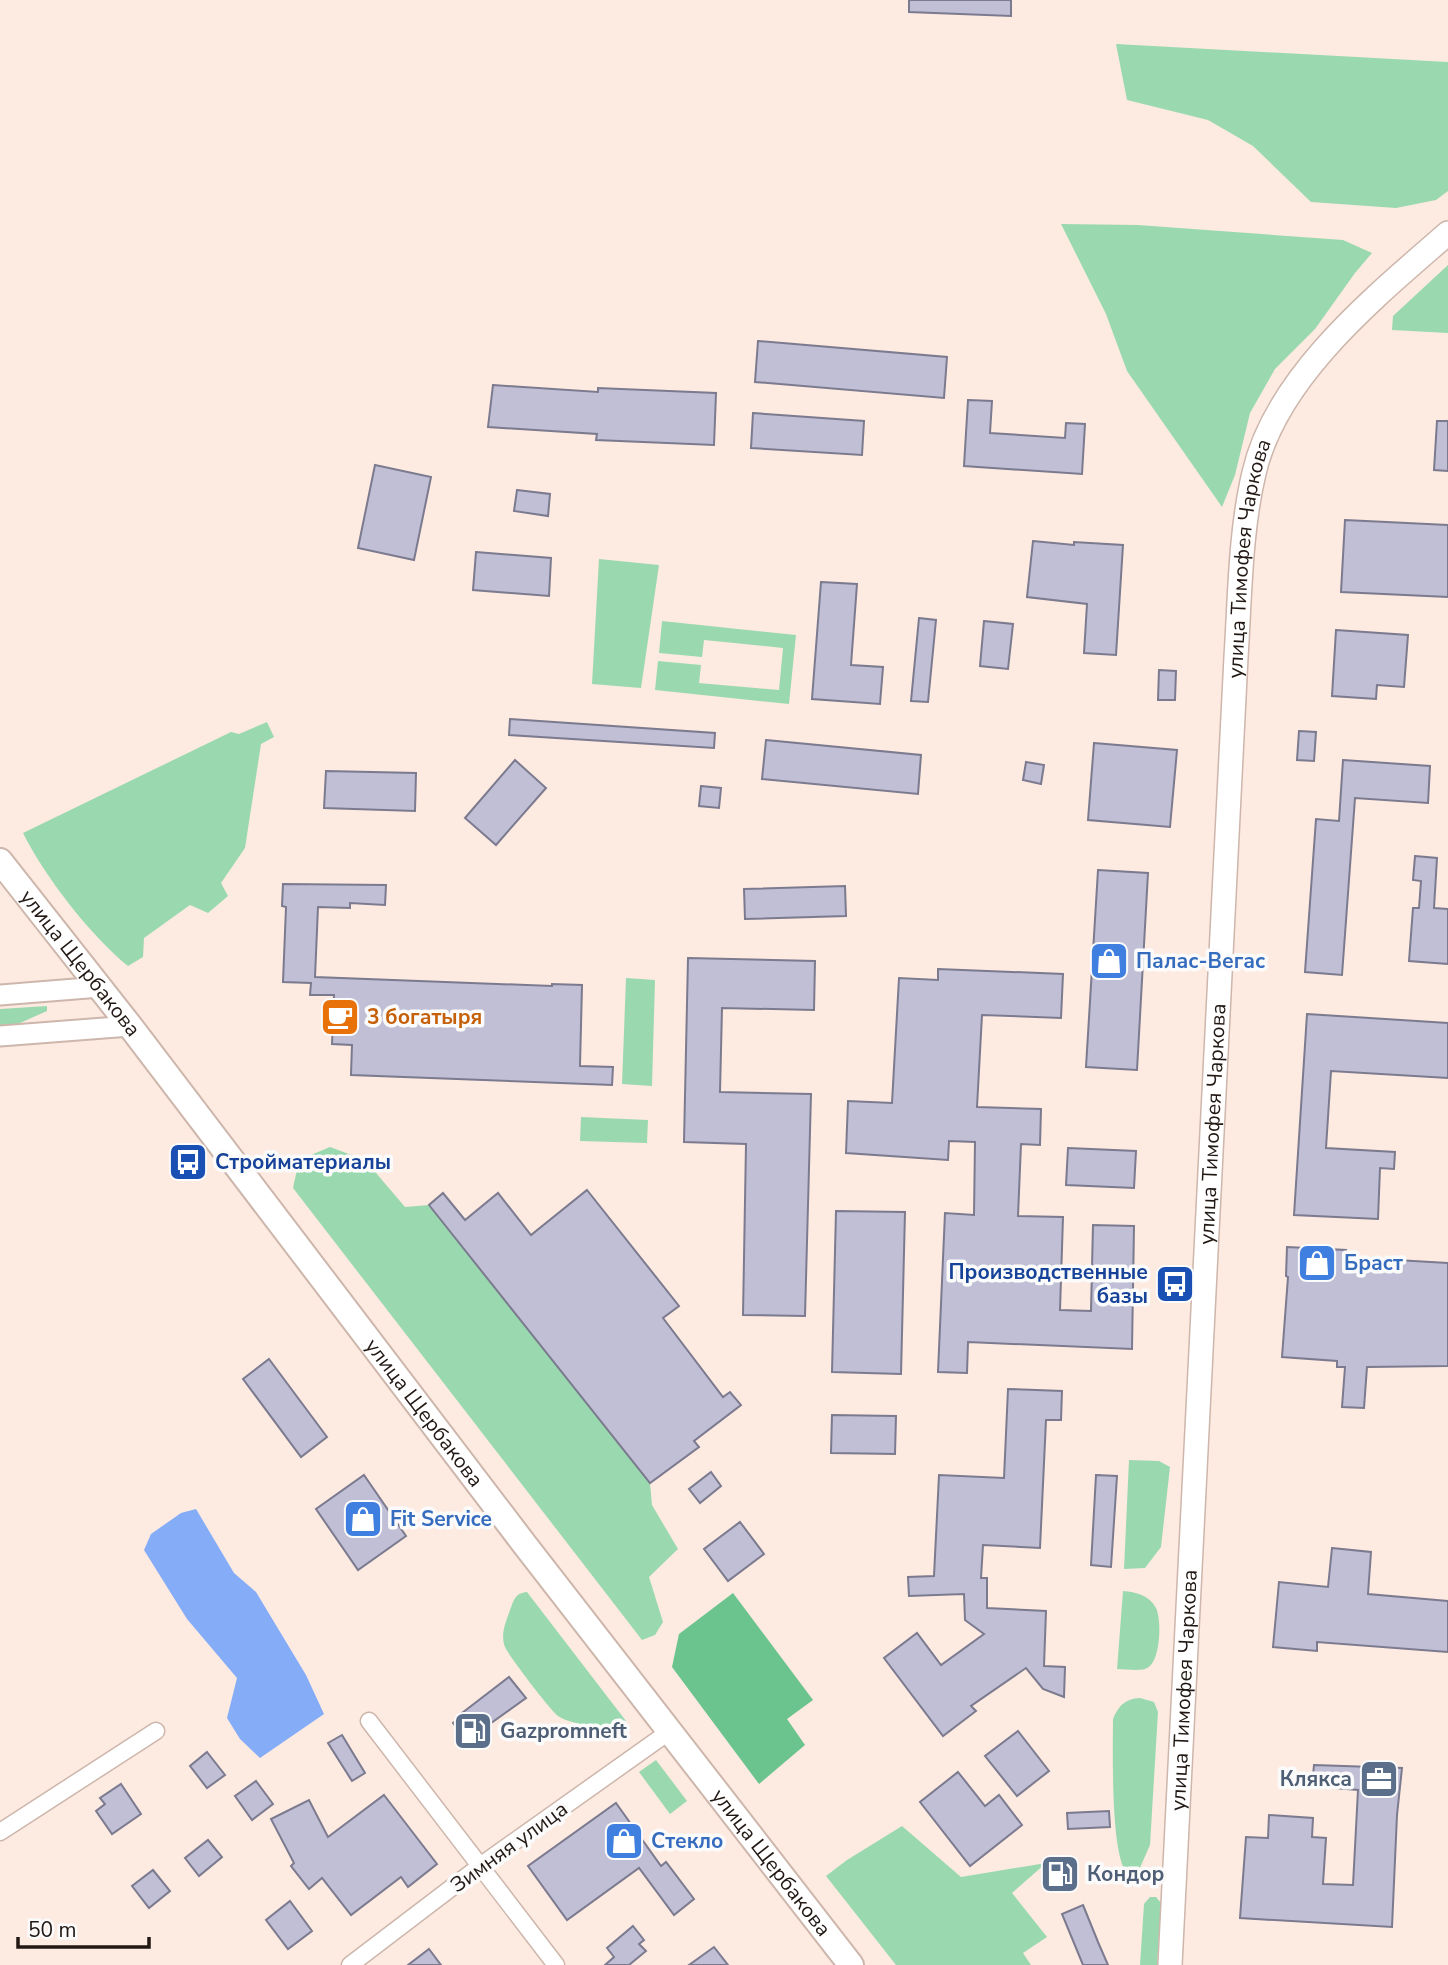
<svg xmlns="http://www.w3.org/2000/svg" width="1448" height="1965" font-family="'Nunito Sans',sans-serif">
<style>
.green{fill:#9ad9af}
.forest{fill:#6bc38d}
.water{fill:#84acf7}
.building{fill:#c0bfd5;stroke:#7b7a8e;stroke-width:2}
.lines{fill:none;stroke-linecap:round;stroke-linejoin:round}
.minor-casing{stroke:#cdb6ab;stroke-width:19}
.tertiary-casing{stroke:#cdb6ab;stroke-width:23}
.secondary-casing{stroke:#cdb6ab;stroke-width:26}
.primary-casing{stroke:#cdb6ab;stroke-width:28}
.minor{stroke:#fff;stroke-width:16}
.tertiary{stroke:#fff;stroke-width:19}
.secondary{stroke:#fff;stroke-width:23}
.primary{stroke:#fff;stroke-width:24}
.labels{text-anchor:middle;stroke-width:7;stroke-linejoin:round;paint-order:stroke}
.street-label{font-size:21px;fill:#211814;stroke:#fbfbfb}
.shop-label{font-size:21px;font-weight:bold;fill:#366cbe;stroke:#fbfbfb;text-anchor:start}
.food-label{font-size:21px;font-weight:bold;fill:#c56008;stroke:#fbfbfb;text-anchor:start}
.transit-label{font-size:21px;font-weight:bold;fill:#164399;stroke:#fbfbfb;text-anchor:start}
.service-label{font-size:21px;font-weight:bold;fill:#4e5e75;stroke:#fbfbfb;text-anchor:start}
</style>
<rect width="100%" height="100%" fill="#fdeae1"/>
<g class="green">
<path d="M 1116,44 L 1448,62 L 1448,191 L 1436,200 L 1396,208 L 1311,202 L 1253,146 L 1208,120 L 1127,100 Z"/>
<path d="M 1061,224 L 1138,225 L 1343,240 L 1372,253 L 1355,273 L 1315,329 L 1275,369 L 1250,413 L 1235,475 L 1222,507 L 1127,371 L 1106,314 Z"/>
<path d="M 1448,265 L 1448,333 L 1392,330 L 1393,316 Z"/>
<path d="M 599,559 L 659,565 L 641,688 L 592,684 Z"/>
<path d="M 662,621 L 796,635 L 789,704 L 655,690 L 658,661 L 701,665 L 699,683 L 779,690 L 783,648 L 704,640 L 702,657 L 659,653 Z"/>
<path d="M 267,722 L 274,737 L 261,744 L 245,848 L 221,883 L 228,896 L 208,913 L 190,905 L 144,938 L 143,957 L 128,966 C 90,935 45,877 23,833 L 231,732 L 239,734 Z"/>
<path d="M 626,978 L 655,980 L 652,1086 L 622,1084 Z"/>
<path d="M 47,1006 L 47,1011 L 11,1027 L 0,1027 L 0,1009 Z"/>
<path d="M 581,1117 L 648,1120 L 647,1143 L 580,1141 Z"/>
<path d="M 330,1147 L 365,1160 L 405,1207 L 429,1205 L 650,1483 L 652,1505 L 678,1549 L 649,1577 L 663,1622 L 655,1635 L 642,1640 L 293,1188 L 299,1160 Z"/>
<path d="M 1129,1460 L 1159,1461 L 1170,1467 L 1161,1547 L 1145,1568 L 1124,1569 Z"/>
<path d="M 1123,1591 C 1136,1592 1149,1595 1156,1608 C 1162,1620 1161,1665 1145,1669 C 1137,1671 1125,1669 1117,1669 Z"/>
<path d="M 527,1592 L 626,1721 C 612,1730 573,1726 558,1716 C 551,1711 509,1656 505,1647 C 500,1634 506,1622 510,1610 C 514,1600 515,1593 527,1592 Z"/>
<path d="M 1140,1698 L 1154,1702 L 1158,1712 L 1150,1845 L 1139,1870 L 1128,1874 C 1110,1859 1113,1747 1113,1719 C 1119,1705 1125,1699 1140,1698 Z"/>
<path d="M 656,1760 L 687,1801 L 670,1814 L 639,1772 Z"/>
<path d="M 902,1826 L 961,1877 L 1046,1863 L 1012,1893 L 1047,1937 L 1023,1953 L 1031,1965 L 896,1965 L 826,1876 L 847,1860 Z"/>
<path d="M 1150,1897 L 1156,1897 L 1161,1903 L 1157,1965 L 1140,1965 L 1144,1904 Z"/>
</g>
<path class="forest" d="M 733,1593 L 813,1700 L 787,1719 L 805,1745 L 759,1784 L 672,1667 L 679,1634 Z"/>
<path class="water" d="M 196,1509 L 234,1573 L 256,1592 L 306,1675 L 324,1714 L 260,1758 L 240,1739 L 227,1718 L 237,1678 L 187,1619 L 144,1550 L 151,1534 L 181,1513 Z"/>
<g class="building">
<path d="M 909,0 L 1011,0 L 1011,16 L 909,12 Z"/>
<path d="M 758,341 L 947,357 L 944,398 L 755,382 Z"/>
<path d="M 493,385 L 598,392 L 598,388 L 716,393 L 714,445 L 596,440 L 597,434 L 488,427 Z"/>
<path d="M 968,400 L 992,401 L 990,433 L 1065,438 L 1066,423 L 1085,424 L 1082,474 L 964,466 Z"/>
<path d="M 753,413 L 864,421 L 862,455 L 751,448 Z"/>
<path d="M 1437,421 L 1448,421 L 1448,471 L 1434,470 Z"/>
<path d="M 375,465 L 431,477 L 414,560 L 358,548 Z"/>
<path d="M 517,490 L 550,494 L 548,516 L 514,511 Z"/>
<path d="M 1345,520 L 1448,525 L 1448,597 L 1341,592 Z"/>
<path d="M 1033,541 L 1074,545 L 1074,542 L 1123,545 L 1116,655 L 1084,653 L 1087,604 L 1027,597 Z"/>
<path d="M 476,552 L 551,558 L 549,596 L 473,590 Z"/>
<path d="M 821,582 L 857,584 L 851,665 L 883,667 L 880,704 L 812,699 Z"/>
<path d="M 919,618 L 936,620 L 928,702 L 911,701 Z"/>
<path d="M 984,621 L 1013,624 L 1008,669 L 980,666 Z"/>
<path d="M 1336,630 L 1408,635 L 1404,687 L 1377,685 L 1376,699 L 1332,696 Z"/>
<path d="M 1159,670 L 1176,671 L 1175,700 L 1158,700 Z"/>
<path d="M 510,719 L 715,733 L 714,748 L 509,735 Z"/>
<path d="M 1299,731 L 1316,732 L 1314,761 L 1297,760 Z"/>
<path d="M 766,740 L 921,755 L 918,794 L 762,779 Z"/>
<path d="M 1094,743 L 1177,750 L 1170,827 L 1088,820 Z"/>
<path d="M 515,760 L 546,788 L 496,845 L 465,818 Z"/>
<path d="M 1343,760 L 1430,766 L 1428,803 L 1355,798 L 1342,975 L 1305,972 L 1316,819 L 1339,821 Z"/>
<path d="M 1026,762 L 1044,765 L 1041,784 L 1023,780 Z"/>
<path d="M 326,771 L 416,773 L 415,811 L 324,808 Z"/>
<path d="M 701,786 L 721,788 L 719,808 L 699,806 Z"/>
<path d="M 1415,856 L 1437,858 L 1434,908 L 1448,909 L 1448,964 L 1409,961 L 1413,908 L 1419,908 L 1421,881 L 1413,880 Z"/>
<path d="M 1098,870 L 1148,873 L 1137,1070 L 1086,1067 Z"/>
<path d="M 283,884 L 386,885 L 385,905 L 350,903 L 350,908 L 318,907 L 315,977 L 552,986 L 552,984 L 582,985 L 580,1066 L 613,1067 L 612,1085 L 351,1075 L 352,1045 L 332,1044 L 334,995 L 310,995 L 311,983 L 283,982 L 286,907 L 282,906 Z"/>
<path d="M 845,886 L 846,916 L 745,919 L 744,889 Z"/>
<path d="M 688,958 L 815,961 L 814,1010 L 722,1008 L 720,1092 L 811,1094 L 805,1316 L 743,1315 L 746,1144 L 684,1142 Z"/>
<path d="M 938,969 L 1063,974 L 1061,1018 L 982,1015 L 977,1107 L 1041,1109 L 1040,1145 L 1021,1144 L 1018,1216 L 1063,1217 L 1060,1310 L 1091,1311 L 1093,1225 L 1134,1226 L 1132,1349 L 968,1342 L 967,1373 L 938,1372 L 945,1213 L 974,1215 L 975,1142 L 949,1141 L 948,1160 L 846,1153 L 848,1101 L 892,1103 L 899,978 L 938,980 Z"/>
<path d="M 1307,1014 L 1448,1023 L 1448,1078 L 1331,1071 L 1326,1148 L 1395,1152 L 1394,1169 L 1380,1168 L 1378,1219 L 1294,1215 Z"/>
<path d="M 1068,1148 L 1136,1151 L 1134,1188 L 1066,1185 Z"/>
<path d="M 587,1190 L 679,1306 L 663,1318 L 723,1397 L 730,1392 L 741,1405 L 694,1441 L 699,1447 L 650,1483 L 429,1205 L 443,1193 L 465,1220 L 498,1193 L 531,1235 Z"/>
<path d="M 836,1211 L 905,1212 L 901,1374 L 832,1372 Z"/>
<path d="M 1287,1247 L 1346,1250 L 1345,1257 L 1448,1263 L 1448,1366 L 1367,1367 L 1364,1408 L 1342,1407 L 1345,1367 L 1337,1367 L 1337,1361 L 1282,1357 L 1288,1277 L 1286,1276 Z"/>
<path d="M 269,1359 L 327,1437 L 301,1457 L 243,1379 Z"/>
<path d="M 1008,1389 L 1062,1391 L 1061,1420 L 1046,1420 L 1040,1548 L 983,1545 L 981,1578 L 987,1578 L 987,1608 L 1046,1611 L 1044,1666 L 1065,1667 L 1064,1697 L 1043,1689 L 1026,1668 L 971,1706 L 976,1711 L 943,1736 L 884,1658 L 917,1633 L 941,1665 L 984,1634 L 965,1620 L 964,1594 L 909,1596 L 908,1577 L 934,1576 L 939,1475 L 1004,1478 Z"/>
<path d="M 832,1415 L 896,1416 L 895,1454 L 831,1453 Z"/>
<path d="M 711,1472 L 721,1486 L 700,1503 L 689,1489 Z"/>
<path d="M 364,1475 L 406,1536 L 358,1570 L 316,1509 Z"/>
<path d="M 1096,1475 L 1117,1476 L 1111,1567 L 1091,1565 Z"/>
<path d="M 740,1522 L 764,1554 L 728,1581 L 704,1549 Z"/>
<path d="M 1332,1548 L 1371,1552 L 1368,1594 L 1448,1601 L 1448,1652 L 1317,1642 L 1317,1651 L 1273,1647 L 1279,1582 L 1328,1587 Z"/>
<path d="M 509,1677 L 526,1698 L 466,1741 L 453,1723 L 463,1715 L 462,1713 Z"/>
<path d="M 1018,1731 L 1049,1771 L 1017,1796 L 985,1756 Z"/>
<path d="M 342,1735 L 365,1773 L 352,1781 L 328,1743 Z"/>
<path d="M 207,1752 L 225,1775 L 207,1788 L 190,1766 Z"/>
<path d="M 1314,1765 L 1402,1768 L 1397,1815 L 1392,1927 L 1240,1918 L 1246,1837 L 1268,1838 L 1269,1815 L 1313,1818 L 1312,1837 L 1326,1838 L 1323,1884 L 1353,1885 L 1358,1790 L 1312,1786 Z"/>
<path d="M 958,1772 L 985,1806 L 999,1795 L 1022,1825 L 970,1866 L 920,1802 Z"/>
<path d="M 256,1781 L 273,1804 L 252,1820 L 235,1796 Z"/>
<path d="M 121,1784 L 141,1814 L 112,1834 L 96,1811 L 105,1804 L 100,1798 Z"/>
<path d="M 384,1795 L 437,1864 L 408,1887 L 401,1877 L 351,1915 L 322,1878 L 309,1889 L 291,1866 L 294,1863 L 271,1819 L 309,1800 L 328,1837 Z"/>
<path d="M 616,1803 L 661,1866 L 666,1862 L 694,1899 L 674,1915 L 639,1868 L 567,1920 L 528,1866 Z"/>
<path d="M 1109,1811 L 1110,1827 L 1068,1829 L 1067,1813 Z"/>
<path d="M 208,1840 L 222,1857 L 199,1876 L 185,1858 Z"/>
<path d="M 1067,1860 L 1074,1882 L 1052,1889 L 1045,1867 Z"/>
<path d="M 153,1870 L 170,1891 L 149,1908 L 132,1886 Z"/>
<path d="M 290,1901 L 312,1931 L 288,1949 L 266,1920 Z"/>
<path d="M 1083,1905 L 1098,1942 L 1108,1965 L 1083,1965 L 1062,1914 Z"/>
<path d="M 633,1926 L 644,1940 L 639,1944 L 646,1951 L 629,1965 L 605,1965 L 614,1957 L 607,1948 Z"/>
<path d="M 714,1947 L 728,1965 L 689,1965 Z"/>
<path d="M 429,1949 L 441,1965 L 408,1965 Z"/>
</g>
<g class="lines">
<g class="minor-casing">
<g id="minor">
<path d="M 369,1721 L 556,1965"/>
<path d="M 0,1832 L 156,1731"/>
<path d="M 350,1965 L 480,1866 L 670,1731"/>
</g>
</g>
<g class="tertiary-casing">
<g id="tertiary">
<path d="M 0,995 L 100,987"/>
<path d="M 0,1036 L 130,1026"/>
</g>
</g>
<g class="secondary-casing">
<g id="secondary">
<path id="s1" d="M 1170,1965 L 1236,657 C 1240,596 1240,532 1254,473 C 1276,376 1376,296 1448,233"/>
</g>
</g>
<g class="primary-casing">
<g id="primary">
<path id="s2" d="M 0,861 L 130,1026 L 525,1545 L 851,1965"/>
</g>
</g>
<use href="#minor" class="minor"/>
<use href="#tertiary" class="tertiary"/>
<use href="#secondary" class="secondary"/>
<use href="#primary" class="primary"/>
</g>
<defs>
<g id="shop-square" transform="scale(2.0125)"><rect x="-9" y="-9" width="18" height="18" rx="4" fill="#3f7fe0" stroke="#fbfbfb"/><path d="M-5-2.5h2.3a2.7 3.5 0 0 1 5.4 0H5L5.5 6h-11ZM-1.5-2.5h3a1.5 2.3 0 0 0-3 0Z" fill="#fff"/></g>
<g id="cafe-square" transform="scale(2.0125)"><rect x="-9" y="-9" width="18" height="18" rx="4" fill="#e8710a" stroke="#fbfbfb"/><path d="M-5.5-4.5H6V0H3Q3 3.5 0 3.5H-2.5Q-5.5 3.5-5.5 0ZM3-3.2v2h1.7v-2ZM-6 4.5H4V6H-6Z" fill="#fff"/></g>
<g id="bus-square" transform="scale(2.0125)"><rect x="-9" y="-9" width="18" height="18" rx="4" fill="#1a4fb4" stroke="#fbfbfb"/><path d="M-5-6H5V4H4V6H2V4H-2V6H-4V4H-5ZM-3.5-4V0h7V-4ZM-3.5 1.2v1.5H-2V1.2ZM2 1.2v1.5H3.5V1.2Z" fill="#fff"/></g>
<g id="fuel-square" transform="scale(2.0125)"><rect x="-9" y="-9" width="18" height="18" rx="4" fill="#5c6f8a" stroke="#fbfbfb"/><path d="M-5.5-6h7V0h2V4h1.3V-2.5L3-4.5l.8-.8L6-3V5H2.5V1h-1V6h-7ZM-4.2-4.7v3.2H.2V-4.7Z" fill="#fff"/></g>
<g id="office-square" transform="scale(2.0125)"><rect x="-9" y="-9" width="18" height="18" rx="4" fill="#5c6f8a" stroke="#fbfbfb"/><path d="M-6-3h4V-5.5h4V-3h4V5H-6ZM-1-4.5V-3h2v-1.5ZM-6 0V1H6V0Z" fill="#fff"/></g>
</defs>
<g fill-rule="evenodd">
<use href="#shop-square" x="1109" y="961"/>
<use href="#cafe-square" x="340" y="1017"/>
<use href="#bus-square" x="188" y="1162"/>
<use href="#shop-square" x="1317" y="1263"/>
<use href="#bus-square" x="1175" y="1284"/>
<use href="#shop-square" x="363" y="1519"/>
<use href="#fuel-square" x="473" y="1731"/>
<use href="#office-square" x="1379" y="1779"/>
<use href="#shop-square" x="624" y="1841"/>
<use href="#fuel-square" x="1060" y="1874"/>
</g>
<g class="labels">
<g class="street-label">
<text dy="7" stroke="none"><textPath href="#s1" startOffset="1409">улица Тимофея Чаркова</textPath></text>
<text dy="7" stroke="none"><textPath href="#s2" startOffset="130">улица Щербакова</textPath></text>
<text dy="7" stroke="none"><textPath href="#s1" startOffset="842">улица Тимофея Чаркова</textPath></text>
<text dy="7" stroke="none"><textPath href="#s2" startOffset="696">улица Щербакова</textPath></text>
<text dy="7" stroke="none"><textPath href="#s1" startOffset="275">улица Тимофея Чаркова</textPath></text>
<text transform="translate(509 1847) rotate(-36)" y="7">Зимняя улица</text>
<text dy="7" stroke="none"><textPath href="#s2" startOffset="1264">улица Щербакова</textPath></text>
</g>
<g class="shop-label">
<text x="1136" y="968">Палас-Вегас</text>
<text x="1344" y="1270">Браст</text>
<text x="390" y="1526">Fit Service</text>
<text x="651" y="1848">Стекло</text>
</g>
<g class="food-label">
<text x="367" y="1024">3 богатыря</text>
</g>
<g class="transit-label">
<text x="215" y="1169">Стройматериалы</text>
<text x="1148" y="1279" text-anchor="end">Производственные<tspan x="1148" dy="24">базы</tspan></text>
</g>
<g class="service-label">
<text x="500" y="1738">Gazpromneft</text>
<text x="1352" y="1786" text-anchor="end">Клякса</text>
<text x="1087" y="1881">Кондор</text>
</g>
</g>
<path d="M18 1937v10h131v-10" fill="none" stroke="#211814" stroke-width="3.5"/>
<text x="28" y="1937" font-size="21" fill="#211814" stroke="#fbfbfb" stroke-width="5" paint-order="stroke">50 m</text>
</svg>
